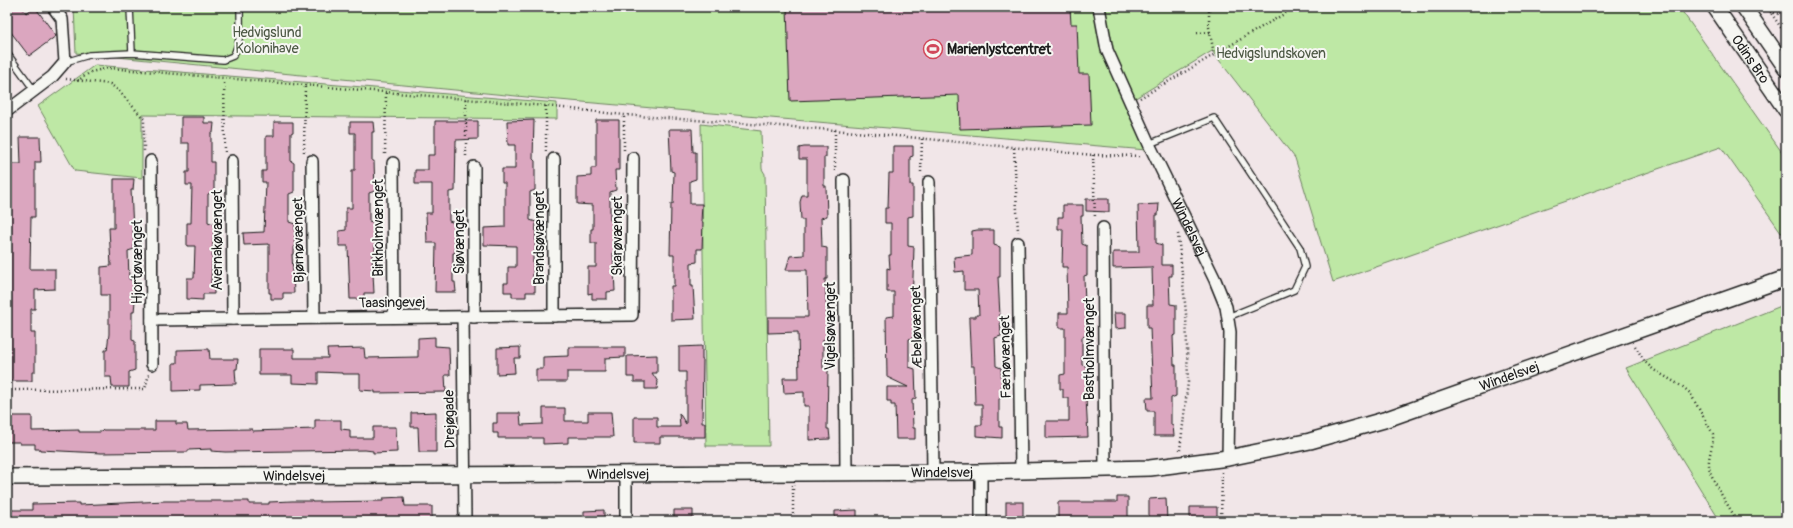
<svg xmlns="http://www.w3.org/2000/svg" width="1793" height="528" font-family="Pangolin,sans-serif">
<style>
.green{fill:#bee8a5;stroke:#6d8260}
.building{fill:#dba6bf;stroke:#1c1c1c}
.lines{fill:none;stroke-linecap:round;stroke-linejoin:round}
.lane-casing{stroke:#1c1c1c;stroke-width:8}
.street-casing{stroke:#1c1c1c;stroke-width:14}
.secondary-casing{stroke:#1c1c1c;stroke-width:18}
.path{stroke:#1c1c1c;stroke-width:2.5;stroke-dasharray:1 3;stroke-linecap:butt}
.lane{stroke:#f6f6f2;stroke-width:5.5}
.street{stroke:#f6f6f2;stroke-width:11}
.secondary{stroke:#f6f6f2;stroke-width:15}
.labels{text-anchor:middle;stroke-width:4;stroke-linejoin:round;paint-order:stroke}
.park-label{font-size:14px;fill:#4d5945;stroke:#f6f6f2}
.poi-label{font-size:14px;font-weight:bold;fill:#1c1c1c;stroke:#f6f6f2;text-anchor:start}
.street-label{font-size:14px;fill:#1c1c1c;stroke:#f6f6f2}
</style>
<rect width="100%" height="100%" fill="#f1e6e8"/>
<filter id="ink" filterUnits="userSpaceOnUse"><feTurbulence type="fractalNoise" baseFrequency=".025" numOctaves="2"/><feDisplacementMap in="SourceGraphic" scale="8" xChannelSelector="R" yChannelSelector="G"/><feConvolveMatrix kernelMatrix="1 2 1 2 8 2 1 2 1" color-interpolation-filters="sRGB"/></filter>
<g filter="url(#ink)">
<g class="green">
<path d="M 74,7 L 1679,7 L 1786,158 L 1786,239 L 1721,147 L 1333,282 L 1295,158 L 1212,51 L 1134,99 L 1158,151 L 547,99 L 76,53 Z"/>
<path d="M 95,65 L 557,103 L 557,119 L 142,115 L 142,178 L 75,171 L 38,106 Z"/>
<path d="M 701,124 L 761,131 L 762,169 L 765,174 L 769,446 L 706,446 Z"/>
<path d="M 1786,304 L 1786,521 L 1720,521 L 1626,368 Z"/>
</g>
<g class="building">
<path d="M 7,7 L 22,7 L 26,13 L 35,7 L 56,36 L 29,56 L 7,27 Z"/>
<path d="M 787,7 L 1070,8 L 1071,24 L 1077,24 L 1079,74 L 1089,74 L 1091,125 L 960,129 L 959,95 L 790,101 Z"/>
<path d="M 181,117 L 204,117 L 204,123 L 214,123 L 213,133 L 211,133 L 211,162 L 214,162 L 214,192 L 208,194 L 208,222 L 214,224 L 211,283 L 214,283 L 214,294 L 203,294 L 203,300 L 187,299 L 187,278 L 194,278 L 195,246 L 187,246 L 187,223 L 191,223 L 192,185 L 186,185 L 186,172 L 189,172 L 189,143 L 181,143 Z"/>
<path d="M 534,120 L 533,159 L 535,161 L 535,190 L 530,192 L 530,220 L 536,222 L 535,251 L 535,253 L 533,253 L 533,281 L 535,281 L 535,292 L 526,292 L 526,297 L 512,297 L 512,292 L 504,292 L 504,283 L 508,283 L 508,267 L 516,267 L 516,246 L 484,245 L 484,228 L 505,227 L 505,183 L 502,183 L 502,169 L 515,169 L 515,145 L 508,145 L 507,121 Z"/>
<path d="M 596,120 L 619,120 L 619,170 L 615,170 L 616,190 L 610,192 L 610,220 L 616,222 L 616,251 L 613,252 L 615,291 L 607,292 L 607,299 L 592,299 L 592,293 L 588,294 L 588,267 L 596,267 L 596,243 L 591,243 L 591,229 L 593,229 L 593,205 L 577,204 L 577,177 L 591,176 L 591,168 L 596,168 Z"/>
<path d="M 435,121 L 478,121 L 478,139 L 456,140 L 455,191 L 449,192 L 449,221 L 455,223 L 455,253 L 453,253 L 453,282 L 455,282 L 456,292 L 435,292 L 436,243 L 427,243 L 426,213 L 432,213 L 432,184 L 415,184 L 415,170 L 428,170 L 428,155 L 435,155 Z"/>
<path d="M 274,122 L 293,122 L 293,132 L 291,133 L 291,161 L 294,163 L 294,192 L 289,194 L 289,222 L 295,224 L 294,254 L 292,254 L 294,293 L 283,293 L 283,299 L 271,299 L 271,293 L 269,293 L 269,244 L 244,245 L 243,233 L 264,232 L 266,182 L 262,182 L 262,171 L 266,171 L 266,136 L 274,136 Z"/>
<path d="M 350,122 L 373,122 L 374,132 L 372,132 L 372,161 L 374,161 L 375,191 L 369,193 L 369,221 L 375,223 L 375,252 L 372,254 L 374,293 L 364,293 L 364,299 L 350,299 L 348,246 L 339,246 L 339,231 L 346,230 L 346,208 L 352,208 L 352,170 L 355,170 L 355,133 L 350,133 Z"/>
<path d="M 669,129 L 692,129 L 693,152 L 696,152 L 696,179 L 690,181 L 690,204 L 702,204 L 701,222 L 703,222 L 702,249 L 697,249 L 697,262 L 691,263 L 691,286 L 693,286 L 695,319 L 671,320 L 671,286 L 674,286 L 674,255 L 670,255 L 671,204 L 673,204 L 674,172 L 671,171 Z"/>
<path d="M 20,137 L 40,137 L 41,162 L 35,162 L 35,217 L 31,217 L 30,269 L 55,269 L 55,289 L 35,290 L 35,309 L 31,309 L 31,333 L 35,333 L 35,372 L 32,372 L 32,381 L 10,381 L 8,164 L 21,164 Z"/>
<path d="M 893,146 L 913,146 L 913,156 L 910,157 L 910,185 L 913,185 L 913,216 L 908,217 L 908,246 L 914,247 L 912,306 L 914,306 L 915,337 L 909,339 L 909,367 L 915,369 L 916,398 L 912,400 L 913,428 L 915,428 L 915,439 L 896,439 L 895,405 L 891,405 L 891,401 L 887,401 L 887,387 L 908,387 L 887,377 L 886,317 L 894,316 L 894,292 L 887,292 L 887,268 L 890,269 L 889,255 L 891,255 L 891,223 L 885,223 L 885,208 L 888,208 L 889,173 L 893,173 Z"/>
<path d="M 804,147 L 826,147 L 826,157 L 824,157 L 824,186 L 826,186 L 827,216 L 821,218 L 822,247 L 827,248 L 827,279 L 825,279 L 828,338 L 823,340 L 823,368 L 828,370 L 827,429 L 829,429 L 830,439 L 809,440 L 809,406 L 804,406 L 804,392 L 784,393 L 783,378 L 799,378 L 798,332 L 768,333 L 768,317 L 808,317 L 807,270 L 786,270 L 790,256 L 804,255 L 804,220 L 801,220 L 800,202 L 802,195 L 807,195 L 807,159 L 799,159 L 799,148 Z"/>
<path d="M 114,179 L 134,179 L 133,190 L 131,190 L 134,249 L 128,251 L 129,279 L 134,281 L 135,301 L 134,312 L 132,312 L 132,340 L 135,341 L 135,370 L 129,372 L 129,387 L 112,387 L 111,377 L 105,377 L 105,350 L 107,350 L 109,334 L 109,295 L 101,295 L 101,267 L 111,266 L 109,228 L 114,228 Z"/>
<path d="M 1086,199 L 1109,199 L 1109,212 L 1086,211 Z"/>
<path d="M 1159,204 L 1158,215 L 1156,215 L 1156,243 L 1162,245 L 1162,265 L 1172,265 L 1172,276 L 1169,276 L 1170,304 L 1176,305 L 1176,335 L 1173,336 L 1174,365 L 1176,365 L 1176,396 L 1171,398 L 1171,425 L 1173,425 L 1174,436 L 1154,436 L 1154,411 L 1147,411 L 1146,398 L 1153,398 L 1150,328 L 1147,328 L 1147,305 L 1153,305 L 1152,267 L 1113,268 L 1113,252 L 1139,252 L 1138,205 Z"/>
<path d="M 1063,205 L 1083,205 L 1083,216 L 1081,216 L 1082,244 L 1087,246 L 1087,275 L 1084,276 L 1085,305 L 1088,307 L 1088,335 L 1082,337 L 1082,365 L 1088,367 L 1088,398 L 1086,398 L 1088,437 L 1046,438 L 1046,421 L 1069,421 L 1069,398 L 1063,398 L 1063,389 L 1060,389 L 1060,375 L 1065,374 L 1065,328 L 1059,328 L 1059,313 L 1068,313 L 1067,267 L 1062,267 L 1063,229 L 1058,229 L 1058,217 L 1063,217 Z"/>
<path d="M 977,230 L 994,230 L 994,245 L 1000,247 L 1000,277 L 998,277 L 1001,336 L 995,338 L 996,366 L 1001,368 L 1002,397 L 999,399 L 999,427 L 1002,427 L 1002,438 L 976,436 L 976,425 L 982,425 L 982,404 L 975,404 L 974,366 L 971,366 L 969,322 L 969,317 L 976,317 L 976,315 L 979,315 L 978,290 L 964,290 L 964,271 L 955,272 L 954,257 L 972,255 L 972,231 Z"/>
<path d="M 1114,313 L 1126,313 L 1126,328 L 1115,329 Z"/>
<path d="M 435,337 L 435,346 L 449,347 L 450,375 L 445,375 L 446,392 L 375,393 L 375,391 L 360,390 L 360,374 L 342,374 L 342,373 L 318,372 L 318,384 L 292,383 L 292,375 L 259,375 L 259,349 L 294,349 L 294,358 L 328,358 L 327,349 L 364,348 L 365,358 L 418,357 L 418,338 Z"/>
<path d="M 702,346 L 702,360 L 703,360 L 702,423 L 705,423 L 705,437 L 660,437 L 660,443 L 634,443 L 634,417 L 657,417 L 657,427 L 680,427 L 679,413 L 686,424 L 686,372 L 679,372 L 679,347 Z"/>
<path d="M 520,347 L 520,358 L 514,358 L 515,373 L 497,374 L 497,348 Z"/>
<path d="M 569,347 L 625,347 L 625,357 L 605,358 L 605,372 L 567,372 L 567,382 L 536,382 L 536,369 L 543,369 L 543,357 L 569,356 Z"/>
<path d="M 209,349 L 210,359 L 238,359 L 237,369 L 235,369 L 236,384 L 200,385 L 200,390 L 173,391 L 173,363 L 177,363 L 177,350 Z"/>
<path d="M 657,355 L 657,373 L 652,373 L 658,382 L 657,389 L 645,389 L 645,382 L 634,382 L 634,377 L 627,377 L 627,356 Z"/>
<path d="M 543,408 L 565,408 L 565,421 L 588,421 L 588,412 L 611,412 L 613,437 L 568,437 L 568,443 L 543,444 L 543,438 L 498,438 L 498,433 L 493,433 L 493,423 L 497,423 L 497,413 L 520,413 L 521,425 L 543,424 Z"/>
<path d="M 436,412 L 436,452 L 419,452 L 418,427 L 411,427 L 411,413 Z"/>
<path d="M 9,416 L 32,416 L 32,431 L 79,430 L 79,432 L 101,432 L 103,430 L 155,430 L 155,421 L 176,421 L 176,424 L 187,424 L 188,430 L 252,429 L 252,431 L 315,429 L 315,420 L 341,420 L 341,429 L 350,430 L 350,438 L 373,438 L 373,427 L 396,427 L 397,452 L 373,453 L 373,451 L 365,450 L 225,452 L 211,451 L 211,449 L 188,450 L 188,452 L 101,453 L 40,450 L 40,449 L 35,449 L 35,444 L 20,444 L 20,442 L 7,442 L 7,421 L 9,421 Z"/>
<path d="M 404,497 L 405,506 L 432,506 L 432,521 L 9,521 L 9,510 L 32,510 L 32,504 L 79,503 L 79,505 L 165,501 L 249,501 L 249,504 L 269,504 L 269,502 L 292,501 L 312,501 L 312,502 L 383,501 L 383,498 Z"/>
<path d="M 1117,497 L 1128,497 L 1128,521 L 1058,521 L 1058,502 L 1117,502 Z"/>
<path d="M 1166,498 L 1167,521 L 1149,521 L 1149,499 Z"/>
<rect x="1006" y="502" width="17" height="19"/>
<path d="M 1190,507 L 1217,507 L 1217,519 L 1190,521 Z"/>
<path d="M 604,510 L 604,521 L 584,521 L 584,511 Z"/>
<path d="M 674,510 L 693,510 L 693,520 L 674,521 Z"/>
<path d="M 857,510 L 857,521 L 835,521 L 835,511 Z"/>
</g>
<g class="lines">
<g class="lane-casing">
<g id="lane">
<path d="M 130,7 L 132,53"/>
<path d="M 7,53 L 34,90"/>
<path d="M 65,62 L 89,55 L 132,53 L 223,60 L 233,56 C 242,41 240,24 240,7"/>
<path d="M 1149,144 L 1214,118 L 1300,248 L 1305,267 L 1294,290 L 1228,317"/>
</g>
</g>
<g class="street-casing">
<g id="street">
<path id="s1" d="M 1099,7 L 1107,50 L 1149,144 L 1215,280 L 1226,307 L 1230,332 L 1228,458"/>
<path d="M 7,111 L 52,77 L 65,62 L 62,19 L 53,7"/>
<path d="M 151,161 L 152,364"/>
<path d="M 232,161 L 233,319"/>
<path d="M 312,161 L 314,318"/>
<path d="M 393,163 L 394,317"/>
<path d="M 844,180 L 846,473"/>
<path d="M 929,182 L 933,472"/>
<path d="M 1103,228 L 1105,470"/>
<path d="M 1018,243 L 1021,471"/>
<path d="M 554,316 L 554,159"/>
<path d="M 463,317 L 465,521"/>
<path d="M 474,317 L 474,167"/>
<path d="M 152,320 L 632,315 L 633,158"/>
<path d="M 981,472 L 981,521"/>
<path d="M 626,474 L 626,521"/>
</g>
</g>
<g class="secondary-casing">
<g id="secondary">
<path id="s2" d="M 1715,7 L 1786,110"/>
<path d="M 1744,7 L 1786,68"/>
<path id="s3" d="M 7,477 L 981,472 L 1150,468 L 1228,458 L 1310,441 L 1384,420 L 1786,278"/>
</g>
</g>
<g class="path">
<path d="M 1209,7 L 1209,27 L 1214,54"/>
<path d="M 1767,7 L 1786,35"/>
<path d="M 1770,12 L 1786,15"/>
<path d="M 1197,33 L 1211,32"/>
<path d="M 66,79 L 110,84 L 118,90 L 144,119 L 144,153"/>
<path d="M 224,79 L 225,152"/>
<path d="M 77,81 L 91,72 L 108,68 L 546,106 L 624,115 L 835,130 L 1093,155 L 1142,156"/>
<path d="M 1140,98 L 1296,7"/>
<path d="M 466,99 L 466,158"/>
<path d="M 546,106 L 546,151"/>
<path d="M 835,130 L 835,172"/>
<path d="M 1014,148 L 1018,232"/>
<path d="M 624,150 L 624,115"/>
<path d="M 304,152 L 305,84"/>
<path d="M 385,154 L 386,93"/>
<path d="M 1093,155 L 1095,219"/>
<path d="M 921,172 L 922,139"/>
<path d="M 1178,234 L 1186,313 L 1188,382 L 1180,450"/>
<path d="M 1635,346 L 1645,362 L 1654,370 L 1683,387 L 1690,393 L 1713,434 C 1714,445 1708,455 1709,465 C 1709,478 1731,509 1737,521"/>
<path d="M 7,390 L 145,389 L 149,374"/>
<path d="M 793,485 L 793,521"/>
<path d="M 1221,521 L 1222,472"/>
</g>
<use href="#lane" class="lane"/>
<use href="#street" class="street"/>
<use href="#secondary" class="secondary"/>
</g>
</g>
<defs>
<g id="stadium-ring" transform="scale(1)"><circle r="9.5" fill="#f6f6f2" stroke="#d1495b" stroke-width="1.5"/><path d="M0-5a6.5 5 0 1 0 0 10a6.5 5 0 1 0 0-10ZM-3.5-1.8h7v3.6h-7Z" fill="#d1495b"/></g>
</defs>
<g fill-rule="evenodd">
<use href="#stadium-ring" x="933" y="49"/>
</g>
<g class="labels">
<g class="park-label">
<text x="267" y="37">Hedvigslund<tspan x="267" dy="16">Kolonihave</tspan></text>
<text x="1271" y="58">Hedvigslundskoven</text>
</g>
<g class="poi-label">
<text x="947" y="54">Marienlystcentret</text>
</g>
<g class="street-label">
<text dy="5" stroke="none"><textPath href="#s2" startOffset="63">Odins Bro</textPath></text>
<text dy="5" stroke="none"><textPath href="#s1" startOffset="239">Windelsvej</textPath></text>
<text transform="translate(378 228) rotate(-90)" y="5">Birkholmvænget</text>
<text transform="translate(617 236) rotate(-90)" y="5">Skarøvænget</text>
<text transform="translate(539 238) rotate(-90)" y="5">Brandsøvænget</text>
<text transform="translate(217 240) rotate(-90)" y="5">Avernakøvænget</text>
<text transform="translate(298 240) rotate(-91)" y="5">Bjørnøvænget</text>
<text transform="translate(459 242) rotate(-90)" y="5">Siøvænget</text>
<text transform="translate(137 262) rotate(-90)" y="5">Hjortøvænget</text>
<text transform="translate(392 302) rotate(-1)" y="5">Taasingevej</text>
<text transform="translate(830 326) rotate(-90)" y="5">Vigelsøvænget</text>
<text transform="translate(916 327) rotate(-91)" y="5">Æbeløvænget</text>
<text transform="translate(1089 349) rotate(-90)" y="5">Bastholmvænget</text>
<text transform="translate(1005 357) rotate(-91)" y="5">Fænøvænget</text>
<text dy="5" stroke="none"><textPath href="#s3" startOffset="1515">Windelsvej</textPath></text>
<text transform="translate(449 419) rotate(-91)" y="5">Drejøgade</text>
<text dy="5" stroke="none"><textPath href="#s3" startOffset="935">Windelsvej</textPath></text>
<text dy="5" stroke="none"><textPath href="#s3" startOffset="611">Windelsvej</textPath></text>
<text dy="5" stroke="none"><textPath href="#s3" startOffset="287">Windelsvej</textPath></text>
</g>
</g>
<rect width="1793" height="528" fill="none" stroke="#f6f6f2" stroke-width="24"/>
<rect x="12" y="12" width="1769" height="504" fill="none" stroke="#1c1c1c" stroke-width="1.5" filter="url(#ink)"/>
</svg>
